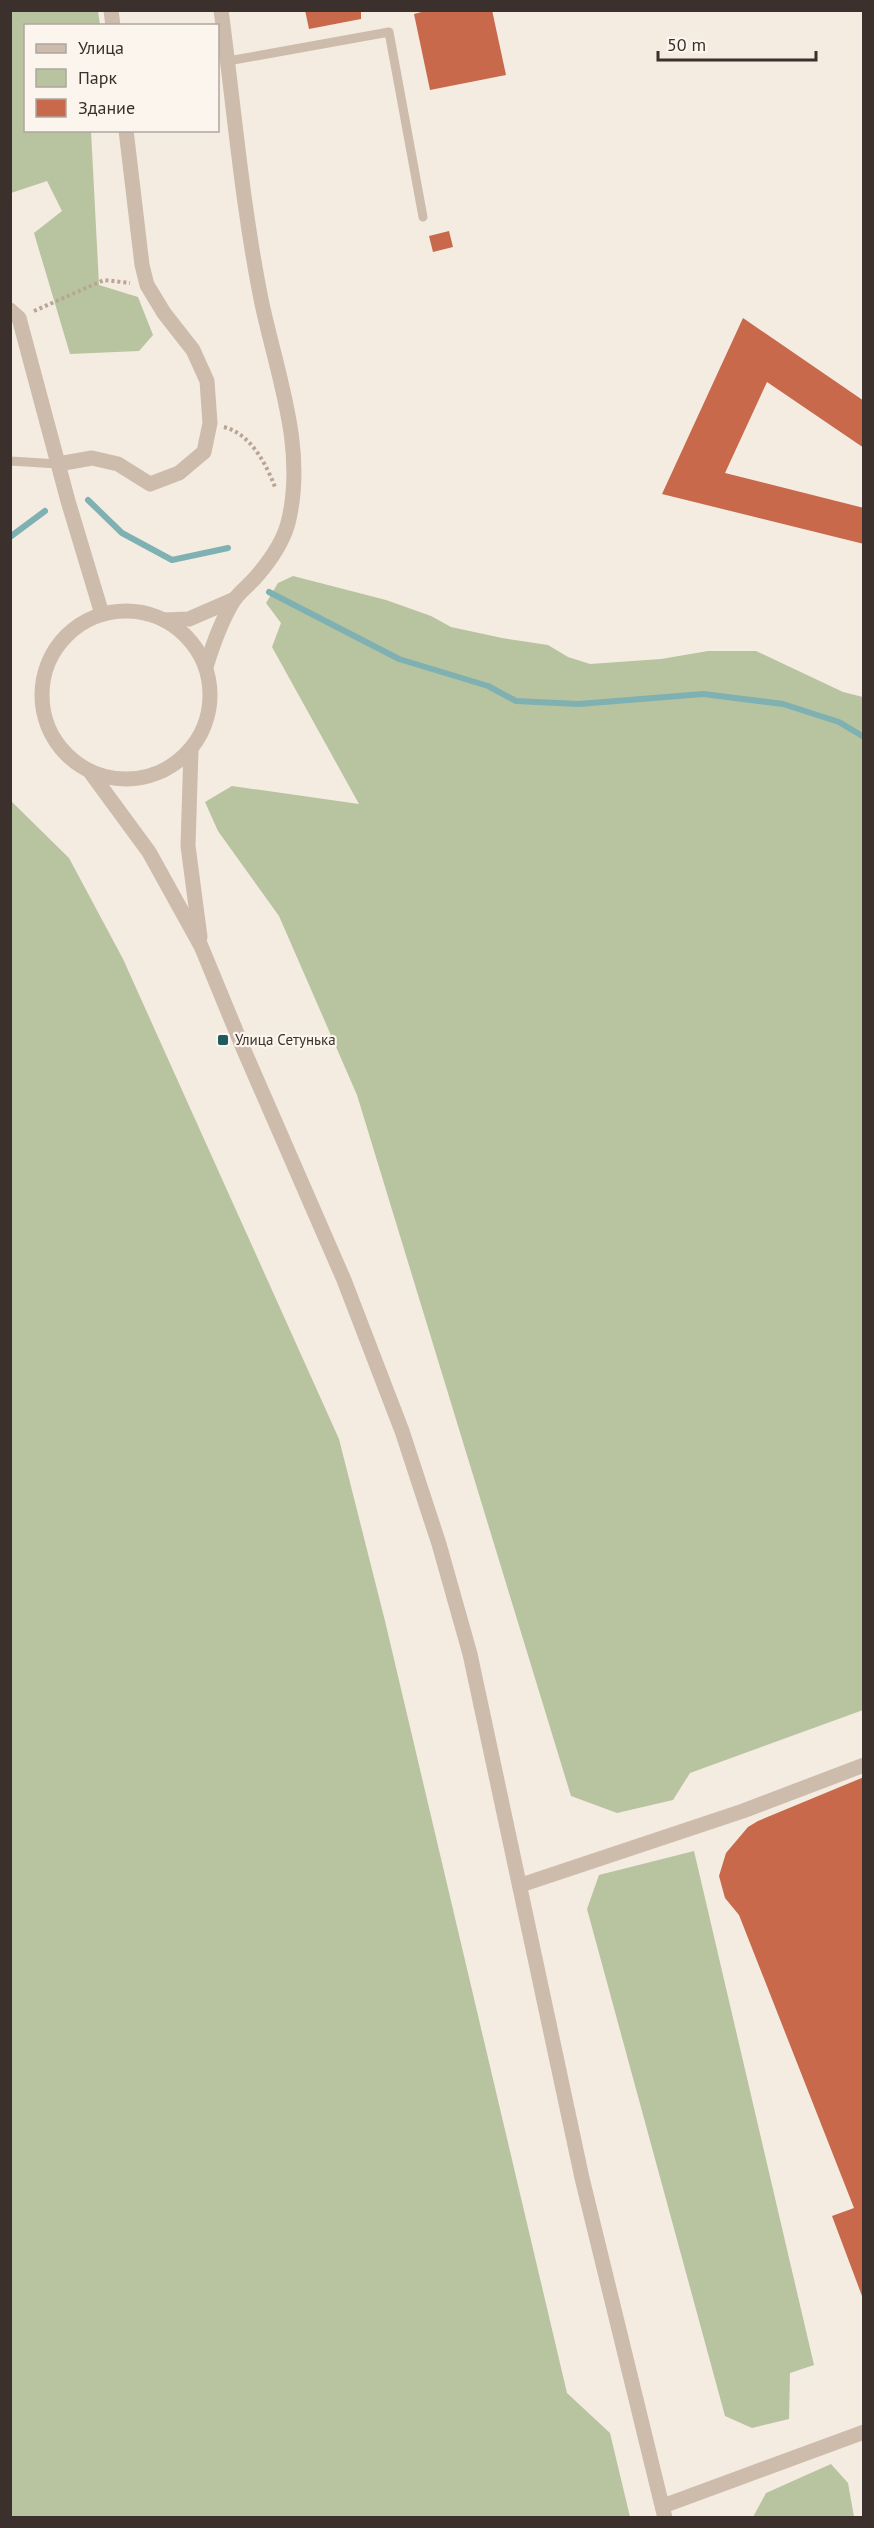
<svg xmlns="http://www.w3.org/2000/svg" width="874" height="2528" font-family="'PT Sans',sans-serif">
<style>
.green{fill:#b8c4a0}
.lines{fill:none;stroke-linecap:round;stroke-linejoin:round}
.stream{stroke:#7fb0b2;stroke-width:6}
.building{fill:#c8694b}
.path{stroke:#b9a596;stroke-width:4;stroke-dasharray:3 3;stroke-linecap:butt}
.lane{stroke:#cdbbac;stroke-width:9}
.street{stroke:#cdbbac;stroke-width:15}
.poi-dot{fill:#1f5a5e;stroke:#fbf5ee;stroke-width:2}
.labels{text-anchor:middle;stroke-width:4.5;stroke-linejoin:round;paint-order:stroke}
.poi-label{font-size:15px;fill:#3b302b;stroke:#fbf5ee;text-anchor:start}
</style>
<rect width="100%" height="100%" fill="#f4ebe1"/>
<g class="green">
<path d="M 11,10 L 98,11 L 100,25 L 26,26 L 26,130 L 91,131 L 99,285 L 138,297 L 153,335 L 139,351 L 70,354 L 34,233 L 62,211 L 47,181 L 11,193 Z"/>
<path d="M 293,576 L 386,600 L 431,616 L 451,627 L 502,638 L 548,645 L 568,657 L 590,664 L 661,659 L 708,651 L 756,651 L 843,692 L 863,697 L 863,1710 L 690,1773 L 673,1800 L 617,1813 L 571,1796 L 357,1095 L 279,916 L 218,831 L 205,802 L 232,786 L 359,804 L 272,647 L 281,623 L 266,603 L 278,583 Z"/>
<path d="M 10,800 L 69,858 L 123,959 L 339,1439 L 385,1621 L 567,2393 L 610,2433 L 630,2517 L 11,2517 Z"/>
<path d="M 694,1851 L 814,2365 L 790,2373 L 789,2419 L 752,2428 L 725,2416 L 587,1909 L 599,1875 Z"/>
<path d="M 831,2464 L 848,2483 L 854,2517 L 753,2517 L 766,2493 Z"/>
</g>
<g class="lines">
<g class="stream">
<path d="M 88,500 L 122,533 L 172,560 L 228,548"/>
<path d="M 10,537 L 45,511"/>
<path d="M 269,592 L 399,659 L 488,686 L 516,701 L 579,704 L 703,694 L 783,704 L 839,722 L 864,737"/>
</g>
</g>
<g class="building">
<path d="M 305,10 L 361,10 L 361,19 L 309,29 Z"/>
<path d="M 429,10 L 492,10 L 506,75 L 430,90 L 414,14 Z"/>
<path d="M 449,231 L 453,247 L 433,252 L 429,236 Z"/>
<path d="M 743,318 L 864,401 L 864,448 L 767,382 L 725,473 L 864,508 L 864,544 L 662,494 Z"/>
<path d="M 864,1777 L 864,2295 L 862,2296 L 832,2216 L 854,2208 L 739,1915 L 725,1898 L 719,1876 L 726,1853 L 748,1827 L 758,1821 Z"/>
</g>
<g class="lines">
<g class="path">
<path d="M 34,311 L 104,280 L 130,283"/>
<path d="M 224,427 C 251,434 266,464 275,487"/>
</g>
<g class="lane">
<path d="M 228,61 L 389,32 L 423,217"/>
<path d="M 10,461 L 58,464"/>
</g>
<g class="street">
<path d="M 111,10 L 113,26"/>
<path d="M 10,310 L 19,318 L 68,501 L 102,614"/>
<path d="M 58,464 L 92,458 L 118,464 L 150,484 L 179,473 L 204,452 L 210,423 L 207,381 L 193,350 L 164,313 L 147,285 L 142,265 L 126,130"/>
<circle cx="126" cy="695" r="84"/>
<path d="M 164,620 L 189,619 L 235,599"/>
<path d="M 206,667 C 213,644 221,621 234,600 C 240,592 249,585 256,577 C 269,562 283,542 288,523 C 307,448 276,372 261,299 C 242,204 234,107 221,10"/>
<path d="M 191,750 L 188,846 L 200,937"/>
<path d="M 91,773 L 149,852 L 201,946 L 243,1048 L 344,1280 L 402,1431 L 439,1544 L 470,1654 L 582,2178 L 665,2518"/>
<path d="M 521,1885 L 743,1811 L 864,1765"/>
<path d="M 663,2506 L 864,2432"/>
</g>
</g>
<rect class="poi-dot" x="217" y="1034" width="12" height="12" rx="3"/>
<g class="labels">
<g class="poi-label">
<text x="235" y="1045">Улица Сетунька</text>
</g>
</g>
<rect width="874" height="2528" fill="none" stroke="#3b302b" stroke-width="24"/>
<rect x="24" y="24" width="195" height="108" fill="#fbf5ee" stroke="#aea6a0" stroke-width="1.5"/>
<rect x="36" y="44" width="30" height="9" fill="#cdbbac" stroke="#aea6a0" stroke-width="1.5"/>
<text x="78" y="54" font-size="18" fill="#3b302b">Улица</text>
<rect x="36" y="69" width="30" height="18" fill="#b8c4a0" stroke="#aea6a0" stroke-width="1.5"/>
<text x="78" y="84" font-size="18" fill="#3b302b">Парк</text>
<rect x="36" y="99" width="30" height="18" fill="#c8694b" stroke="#aea6a0" stroke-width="1.5"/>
<text x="78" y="114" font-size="18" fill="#3b302b">Здание</text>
<path d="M658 51v9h158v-9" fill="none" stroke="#3b302b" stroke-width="3"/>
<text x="667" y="51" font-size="18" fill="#3b302b" stroke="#fbf5ee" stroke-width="4.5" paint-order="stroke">50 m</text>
</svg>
